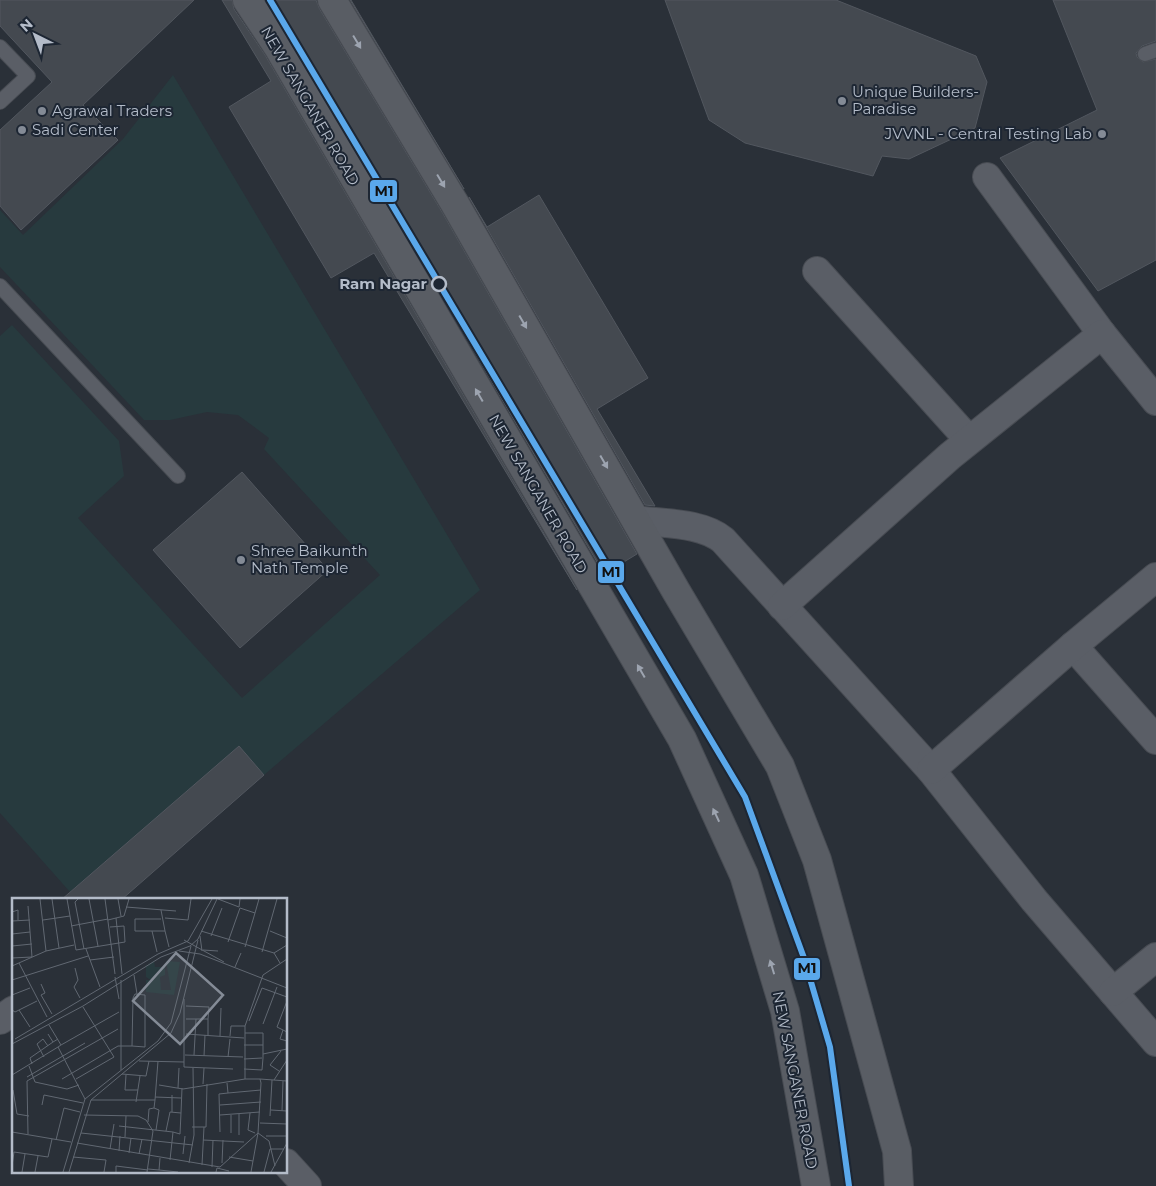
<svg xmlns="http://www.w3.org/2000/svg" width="1156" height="1186" font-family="Montserrat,sans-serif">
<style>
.green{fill:#273a3e}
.building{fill:#444950;stroke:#52575f}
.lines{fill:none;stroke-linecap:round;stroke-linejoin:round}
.lane-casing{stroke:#484c53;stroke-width:16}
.street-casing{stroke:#484c53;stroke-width:30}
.secondary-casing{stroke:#484c53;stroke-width:30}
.lane{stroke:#5a5e66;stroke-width:14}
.street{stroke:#5a5e66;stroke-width:28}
.secondary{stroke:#595d64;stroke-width:28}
.metro-1-casing{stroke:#1d2633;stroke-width:10}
.metro-1{stroke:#5aa8eb;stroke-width:6}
.oneway{fill:#9da4b0}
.poi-dot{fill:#848b96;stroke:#1d2633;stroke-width:2}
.stop-dot{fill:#1d2633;stroke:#b4bcc9;stroke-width:2.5}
.labels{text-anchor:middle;stroke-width:4;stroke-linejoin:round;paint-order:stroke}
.poi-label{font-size:15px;fill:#b4bcc9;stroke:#1d2633;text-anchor:start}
.street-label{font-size:15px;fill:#b4bcc9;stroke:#1d2633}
.stop-label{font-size:15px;font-weight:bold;fill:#b4bcc9;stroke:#1d2633;text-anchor:end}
.inset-road{fill:none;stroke:#616872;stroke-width:1}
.view{fill:#848b96;fill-opacity:0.15;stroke:#848b96;stroke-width:2.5}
.inset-edge{fill:none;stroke:#b4bcc9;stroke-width:2.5}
.line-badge{stroke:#1d2633;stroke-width:2}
.pale-badge-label{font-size:14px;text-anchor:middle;font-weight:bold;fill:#111}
</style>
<rect width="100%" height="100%" fill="#2a3038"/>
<path class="green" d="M 173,75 L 480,590 L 264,775 L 239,747 L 70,892 L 0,813 L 0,336 L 12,325 L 119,441 L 124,476 L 78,518 L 242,698 L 380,575 L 264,449 L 269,438 L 238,415 L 207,412 L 170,420 L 144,420 L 0,267 L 0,210 L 23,235 L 123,139 Z"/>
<g class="building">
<path d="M 0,0 L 194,0 L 83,105 L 118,140 L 21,230 L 0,206 L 0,130 L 52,82 L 0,26 Z"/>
<path d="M 222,0 L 232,0 L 234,9 L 265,55 L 577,590 L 374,253 L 331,278 L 229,107 L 271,81 Z"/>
<path d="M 266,0 L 316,0 L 319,8 L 442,212 L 637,554 L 604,574 L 291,39 Z"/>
<path d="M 350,0 L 351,0 L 464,189 Z"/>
<path d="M 665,0 L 836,0 L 976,56 L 987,82 L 975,128 L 909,159 L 882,156 L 873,176 L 745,143 L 709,120 Z"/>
<path d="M 1053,0 L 1156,0 L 1156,41 L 1142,46 L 1136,53 L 1137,57 L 1143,62 L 1156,59 L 1156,260 L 1098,291 L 1000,158 L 1097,110 Z"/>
<path d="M 539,195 L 648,378 L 597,409 L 655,506 L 645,505 L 469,197 L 487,227 Z"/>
<path d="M 242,472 L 328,570 L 240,648 L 153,550 Z"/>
<path d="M 239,746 L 264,775 L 121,900 L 61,900 Z"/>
</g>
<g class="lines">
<g class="lane-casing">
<g id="lane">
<path d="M 0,47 L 28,76 L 0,102"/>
<path d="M 1145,54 L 1156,50"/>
<path d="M 0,286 L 178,476"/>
</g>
</g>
<g class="street-casing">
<g id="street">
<path d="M 987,177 L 1102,334"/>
<path d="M 817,271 L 969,440"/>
<path d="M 637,520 C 663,524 701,522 723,540 L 931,770 L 1034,900 L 1156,1042"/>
<path d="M 782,606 L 950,456 L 1102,334 L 1156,401"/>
<path d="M 1073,646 L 1156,740"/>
<path d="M 931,770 L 1073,646 L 1156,577"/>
<path d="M 1113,992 L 1156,957"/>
<path d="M 0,1020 L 14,1010"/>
<path d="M 286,1163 L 307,1186"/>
</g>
</g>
<g class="secondary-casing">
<g id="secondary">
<path d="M 247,0 L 278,47 L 682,739 L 744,875 L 785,1011 L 816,1186"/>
<path d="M 332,0 L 455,204 L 676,591 L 780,766 L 817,860 L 897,1151 L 899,1186"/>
</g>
</g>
<use href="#lane" class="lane"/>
<use href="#street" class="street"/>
<use href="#secondary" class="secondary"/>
<g class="metro-1-casing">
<path id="metro-1" d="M 270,0 L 745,797 L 804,958 L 830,1047 L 849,1186"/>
</g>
<use href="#metro-1" class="metro-1"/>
</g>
<defs><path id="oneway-solid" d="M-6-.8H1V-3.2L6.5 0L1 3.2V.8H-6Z" transform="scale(1.25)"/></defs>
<g class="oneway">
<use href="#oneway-solid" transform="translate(357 42) rotate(59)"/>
<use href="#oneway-solid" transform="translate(441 181) rotate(59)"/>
<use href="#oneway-solid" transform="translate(523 322) rotate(60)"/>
<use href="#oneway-solid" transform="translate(479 395) rotate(-120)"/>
<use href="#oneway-solid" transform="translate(604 462) rotate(60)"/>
<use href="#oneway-solid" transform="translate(641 671) rotate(-120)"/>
<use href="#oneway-solid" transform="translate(716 815) rotate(-115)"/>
<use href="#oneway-solid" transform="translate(772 967) rotate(-107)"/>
</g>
<g class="poi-dot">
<circle cx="842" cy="101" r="5"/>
<circle cx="42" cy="111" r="5"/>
<circle cx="22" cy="130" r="5"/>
<circle cx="1102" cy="134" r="5"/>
<circle cx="241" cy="560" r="5"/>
</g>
<circle class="stop-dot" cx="439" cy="284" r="7"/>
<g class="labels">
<g class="poi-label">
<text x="852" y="97">Unique Builders-<tspan x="852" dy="17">Paradise</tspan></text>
<text x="52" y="116">Agrawal Traders</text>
<text x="32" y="135">Sadi Center</text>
<text x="1092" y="139" text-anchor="end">JVVNL - Central Testing Lab</text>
<text x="251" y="556">Shree Baikunth<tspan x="251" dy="17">Nath Temple</tspan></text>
</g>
<g class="street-label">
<text transform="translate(310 106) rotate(60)" y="5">NEW SANGANER ROAD</text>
<text transform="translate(538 494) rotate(60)" y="5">NEW SANGANER ROAD</text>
<text transform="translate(795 1080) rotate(79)" y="5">NEW SANGANER ROAD</text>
</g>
<g class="stop-label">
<text x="427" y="289">Ram Nagar</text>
</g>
</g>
<g transform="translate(12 898)">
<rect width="275" height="275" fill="#2a3038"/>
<path d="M 142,63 L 143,69 L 153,69 L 153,77 L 148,79 L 149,92 L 159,92 L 154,63 L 168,64 L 162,97 L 134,94 L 134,82 L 139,82 L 134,79 L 134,68 Z" fill="#273a3e"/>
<path class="inset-road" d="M 28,1 L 34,53M 40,1 L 47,50M 55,1 L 64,52 L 113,44 L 112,28 L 98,29M 66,1 L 63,4 L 72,51M 77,1 L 86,48M 93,1 L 103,76M 106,1 L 109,18M 206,1 L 227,9 L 228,1M 114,9 L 164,13M 228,10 L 243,15 L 247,1M 149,12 L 153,33 L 123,33 L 123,21 L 149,21M 0,14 L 6,12 L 6,22M 104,20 L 110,76M 153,20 L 176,22 L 179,1M 31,22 L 58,18M 96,22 L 112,18 L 117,1M 0,23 L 18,22M 59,28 L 96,21M 140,33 L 145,54M 153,33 L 157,49M 189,33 L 262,55 L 268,65M 258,33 L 275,40M 0,36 L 18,34M 188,38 L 190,53M 199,38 L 210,10M 172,42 L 212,64M 216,44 L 228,10M 0,48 L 20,46M 233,49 L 243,15M 74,51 L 88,89M 191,52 L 206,53M 167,53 L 188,56 L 275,90M 250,54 L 265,1M 262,55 L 275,47M 0,60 L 20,59 L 16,8M 78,62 L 102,59M 7,65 L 35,119M 0,68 L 34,53 L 62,47M 223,69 L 229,55M 63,70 L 66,82 L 62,89 L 68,100M 122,77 L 125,96M 103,79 L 107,101M 0,82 L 76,58M 29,86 L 33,95 L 29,97 L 40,116M 0,97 L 18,90M 172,101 L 172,169 L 221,171M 275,103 L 265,129 L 275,134M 174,108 L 197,109 L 196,121 L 174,121M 0,112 L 3,114 L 25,103M 7,112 L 18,129M 237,123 L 250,90 L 275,99M 251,126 L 265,89M 37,127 L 49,147M 271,132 L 268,141 L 275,143M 36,136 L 41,144 L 46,141M 174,136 L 232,140M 196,137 L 196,121M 208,138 L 209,110M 218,138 L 219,128 L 233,128M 3,141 L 146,56 L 176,43 L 200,1M 0,146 L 71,108 L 149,59 L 178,48 L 186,41 L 205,1M 49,147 L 107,114M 49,147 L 46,149 L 73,201M 232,147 L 251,147M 251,156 L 275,151M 173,157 L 231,159M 182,157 L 184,121M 192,158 L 193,137M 32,159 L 25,146 L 31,141 L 36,148M 216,159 L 218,141M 232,161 L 250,160M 127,163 L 172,164M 20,166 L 18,160 L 41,144M 17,168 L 23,184 L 55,191 L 67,187M 232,171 L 250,172 L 251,160 L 251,135 L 233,135M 109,172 L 109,82M 267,173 L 258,167 L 269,153M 110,176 L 134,178 L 137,163M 0,177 L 46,149M 114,177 L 113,192 L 126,192M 15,179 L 73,145M 50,181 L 106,148 L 120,148 L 121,100 L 123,96 L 133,97 L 133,149 L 120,148M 64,181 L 102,159 L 71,109M 248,181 L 275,183M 262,182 L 275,162M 215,185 L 216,195 L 249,192M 191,186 L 192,170M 147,187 L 171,191 L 233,181M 166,190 L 167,170M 1,192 L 5,216 L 17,218M 143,199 L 169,200M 79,202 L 143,202 L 146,163M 143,202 L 142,210 L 147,212 L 144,232M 124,204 L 128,178M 30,207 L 32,197 L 71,205M 208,207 L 249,204M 259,212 L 275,213M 270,213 L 271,183M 160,214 L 160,197M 238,215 L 236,232 L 243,235M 72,217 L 126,218 L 134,222 L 141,233 L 135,274M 208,217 L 248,214M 219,217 L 219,235M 258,218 L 260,182M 136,224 L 137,211 L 142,210M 248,225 L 275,226M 107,228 L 161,234 L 158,262M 180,229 L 194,229 L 195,186M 154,233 L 158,214 L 169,215 L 170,190M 0,234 L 59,244M 161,234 L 168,236 L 169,215M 208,234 L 207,196 L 216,195M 69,235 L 181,247M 16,236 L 15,183 L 106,131M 227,237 L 227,216M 254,238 L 275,238M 113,239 L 114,218M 44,242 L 52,210 L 68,214M 191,242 L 232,244M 65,245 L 208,269 L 246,235 L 249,185 L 248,181 L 233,181 L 233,128 L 251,77 L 275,61M 98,251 L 102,226M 107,253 L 108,238M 117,255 L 119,240M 127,256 L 130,241M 171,256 L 173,238M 61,259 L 94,262 L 92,274M 217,259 L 241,263M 177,265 L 182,237 L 181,170M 210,265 L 211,242M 190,267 L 192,229M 0,268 L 2,254 L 36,259 L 40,241M 200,269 L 201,242M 136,271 L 147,272 L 148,260M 147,272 L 166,274M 10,274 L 13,256M 23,274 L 26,258M 51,274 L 73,201 L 146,143 L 159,125 L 179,48M 57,274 L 79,202 L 159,135 L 168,115 L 186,42M 104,274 L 104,268 L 136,272M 204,274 L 205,270 L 217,273M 239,274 L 246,235 L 257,243 L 263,268M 252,274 L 258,251 L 272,251M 259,274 L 275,245"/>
<path class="view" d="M 164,55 L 211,97 L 168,146 L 121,103 Z"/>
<rect width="275" height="275" class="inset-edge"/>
</g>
<g class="line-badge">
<rect x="369" y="179" width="29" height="24" rx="5" fill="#5aa8eb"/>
<rect x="597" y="560" width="28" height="24" rx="5" fill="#5aa8eb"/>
<rect x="793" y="957" width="28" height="24" rx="5" fill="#5aa8eb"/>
</g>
<g class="pale-badge-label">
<text x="384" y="196">M1</text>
<text x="611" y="577">M1</text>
<text x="807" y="973">M1</text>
</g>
<g transform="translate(35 35) rotate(318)" stroke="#1d2633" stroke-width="4" paint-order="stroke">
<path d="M0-4L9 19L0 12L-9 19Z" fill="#b4bcc9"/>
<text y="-8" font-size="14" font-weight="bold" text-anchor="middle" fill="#b4bcc9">N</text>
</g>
</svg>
